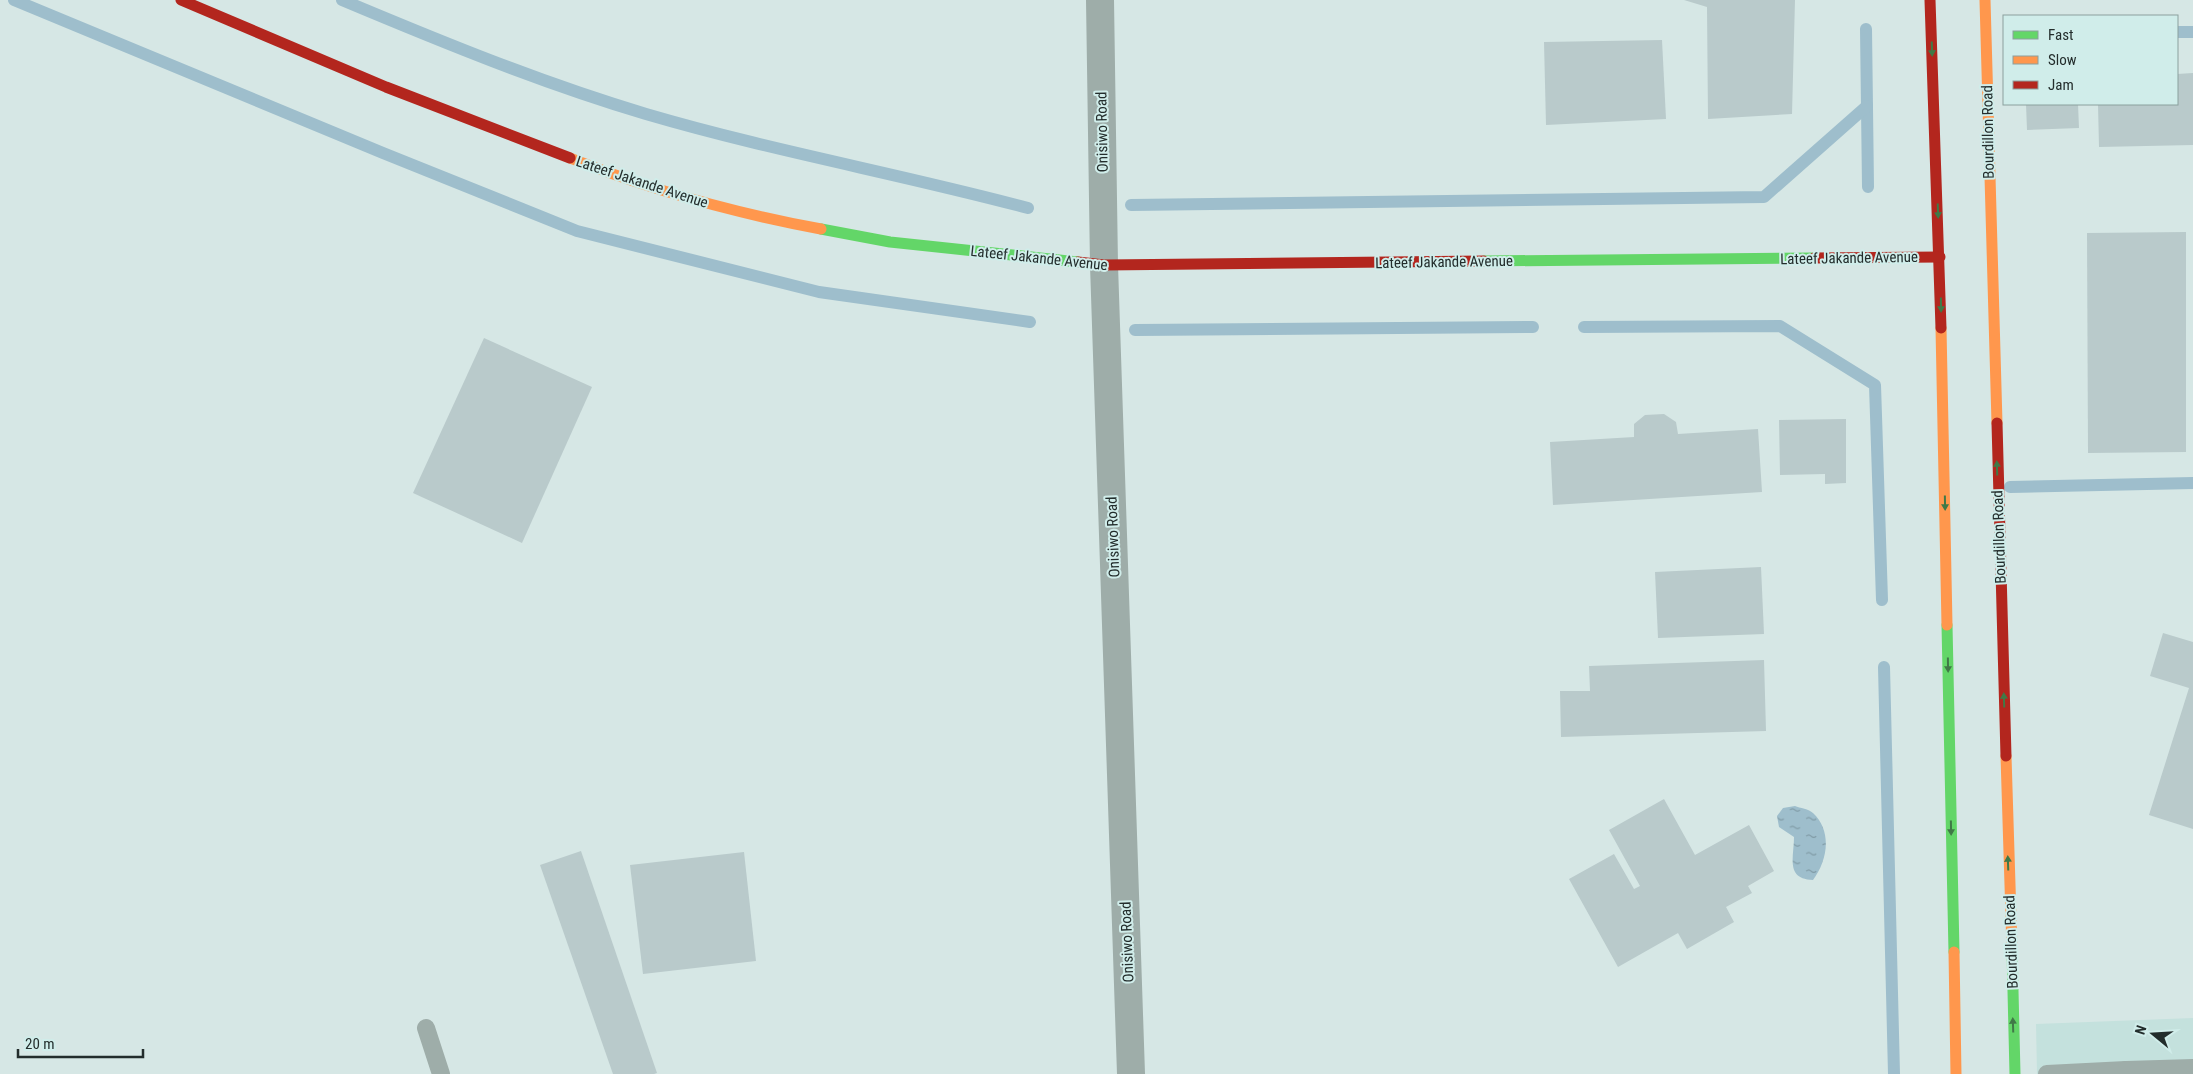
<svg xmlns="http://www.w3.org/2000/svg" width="2193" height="1074" font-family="'Roboto Condensed',sans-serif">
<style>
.built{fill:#c4e1dd}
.water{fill:url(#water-ripples)}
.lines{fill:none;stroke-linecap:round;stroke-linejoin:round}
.stream{stroke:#9ebecc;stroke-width:12}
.building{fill:#b9cacb}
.lane{stroke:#9eada9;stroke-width:18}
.street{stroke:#9eada9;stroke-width:28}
.fast{stroke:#63d668;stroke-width:11}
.slow{stroke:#ff974d;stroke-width:11}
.jam{stroke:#b3261e;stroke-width:11}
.oneway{fill:#407947}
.labels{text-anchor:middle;stroke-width:4;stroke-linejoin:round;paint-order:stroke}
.street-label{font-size:15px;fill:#232d2c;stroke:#d0edea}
</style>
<defs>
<pattern id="water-ripples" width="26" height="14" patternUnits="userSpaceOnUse" patternTransform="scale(1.25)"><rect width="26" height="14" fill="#9ebecc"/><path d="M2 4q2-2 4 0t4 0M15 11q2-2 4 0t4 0" fill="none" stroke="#809ba6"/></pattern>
</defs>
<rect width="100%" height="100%" fill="#d6e7e5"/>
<path class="built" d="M 2193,1018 L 2193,1074 L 2037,1074 L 2036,1024 Z"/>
<path class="water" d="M 1795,806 C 1800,808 1809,809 1813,813 C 1833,832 1827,861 1813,880 C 1785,879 1794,857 1794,837 L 1779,827 L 1777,816 L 1783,808 Z"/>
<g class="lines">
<g class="stream">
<path d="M 14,0 L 383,153 L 577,231 L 819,292 L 1030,322"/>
<path d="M 342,0 C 442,42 542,83 646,114 C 772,151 901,174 1028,208"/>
<path d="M 1866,29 L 1868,187"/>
<path d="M 2177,32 L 2193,32"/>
<path d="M 1131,205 L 1764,197 L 1867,106"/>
<path d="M 1584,327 L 1780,326 L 1875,385 L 1882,600"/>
<path d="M 1135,330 L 1533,327"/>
<path d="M 2010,487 L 2193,483"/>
<path d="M 1884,667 L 1894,1074"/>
</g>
</g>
<g class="building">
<path d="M 1684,0 L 1795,0 L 1792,114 L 1708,119 L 1707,7 Z"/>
<path d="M 1662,40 L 1666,119 L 1546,125 L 1544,42 Z"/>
<path d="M 2193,73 L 2193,145 L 2099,147 L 2098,104 L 2177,104 L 2177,74 Z"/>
<path d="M 2026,104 L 2078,104 L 2079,128 L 2027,130 Z"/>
<path d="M 2186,232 L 2186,452 L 2088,453 L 2087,233 Z"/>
<path d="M 484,338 L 592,387 L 522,543 L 413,493 Z"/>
<path d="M 1664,414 L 1676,422 L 1678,434 L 1758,429 L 1762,492 L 1553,505 L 1550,442 L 1634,437 L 1634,424 L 1645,415 Z"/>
<path d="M 1846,419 L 1846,483 L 1825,484 L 1825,474 L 1780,475 L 1779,420 Z"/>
<path d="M 1761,567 L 1764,634 L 1658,638 L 1655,572 Z"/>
<path d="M 2163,633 L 2193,642 L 2193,829 L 2149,815 L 2189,688 L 2150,676 Z"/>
<path d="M 1764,660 L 1766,731 L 1561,737 L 1560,691 L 1590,691 L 1589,666 Z"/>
<path d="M 1664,799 L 1695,855 L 1749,825 L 1774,871 L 1748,886 L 1752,893 L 1726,907 L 1734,922 L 1687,949 L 1678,933 L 1618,967 L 1569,879 L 1614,854 L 1634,889 L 1640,886 L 1609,830 Z"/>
<path d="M 581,851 L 657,1073 L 654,1074 L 613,1074 L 540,865 Z"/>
<path d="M 744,852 L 756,961 L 643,974 L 630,865 Z"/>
</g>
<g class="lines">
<g class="lane">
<path d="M 426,1028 L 441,1074"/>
<path d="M 2047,1074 L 2126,1070"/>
<path d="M 2126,1074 L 2126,1070 L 2193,1068"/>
</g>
<path class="street" d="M 1100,0 L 1104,265 L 1131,1074"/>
<g class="fast">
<path d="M 821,229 L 890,242 L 1078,262"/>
<path d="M 1484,261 L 1814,258"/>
<path d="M 1947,625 L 1954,952"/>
<path d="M 2012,949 L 2015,1074"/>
</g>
<g class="slow">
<path d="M 1985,0 L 1997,423"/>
<path d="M 570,158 C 651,190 735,213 821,229"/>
<path d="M 1941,328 L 1947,625"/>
<path d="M 2006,756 L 2012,949"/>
<path d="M 1954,952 L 1956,1074"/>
</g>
<g class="jam">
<path d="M 181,0 L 386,87 L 570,158"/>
<path d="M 1930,0 L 1941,328"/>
<path d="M 1814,258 L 1940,257"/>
<path d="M 1078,262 L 1104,265 L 1484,261"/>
<path d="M 1997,423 L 2006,756"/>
</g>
</g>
<defs><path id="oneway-solid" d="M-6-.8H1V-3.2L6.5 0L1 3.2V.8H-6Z" transform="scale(1.25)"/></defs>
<g class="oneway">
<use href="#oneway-solid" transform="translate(1932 49) rotate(88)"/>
<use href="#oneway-solid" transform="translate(1938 211) rotate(88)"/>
<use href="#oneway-solid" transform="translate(1941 305) rotate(89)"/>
<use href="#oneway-solid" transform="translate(1997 468) rotate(-92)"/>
<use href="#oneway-solid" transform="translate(1945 503) rotate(89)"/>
<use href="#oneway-solid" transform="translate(1948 665) rotate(89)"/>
<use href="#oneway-solid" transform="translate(2004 700) rotate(-92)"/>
<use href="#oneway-solid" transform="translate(1951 828) rotate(89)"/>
<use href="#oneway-solid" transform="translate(2008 863) rotate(-92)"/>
<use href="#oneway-solid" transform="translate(2013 1025) rotate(-92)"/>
</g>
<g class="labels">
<g class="street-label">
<text transform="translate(1102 132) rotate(-91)" y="5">Onisiwo Road</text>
<text transform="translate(1988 132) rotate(-91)" y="5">Bourdillon Road</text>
<text transform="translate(642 182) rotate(18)" y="5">Lateef Jakande Avenue</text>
<text transform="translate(1039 258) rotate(6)" y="5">Lateef Jakande Avenue</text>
<text transform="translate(1849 258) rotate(-1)" y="5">Lateef Jakande Avenue</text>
<text transform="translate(1444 262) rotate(-1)" y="5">Lateef Jakande Avenue</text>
<text transform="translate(1113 537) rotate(-92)" y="5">Onisiwo Road</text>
<text transform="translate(1999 537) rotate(-92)" y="5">Bourdillon Road</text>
<text transform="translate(1127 942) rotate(-92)" y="5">Onisiwo Road</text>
<text transform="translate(2011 942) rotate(-92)" y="5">Bourdillon Road</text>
</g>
</g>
<rect x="2003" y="15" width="175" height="90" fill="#d0edea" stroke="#8ba09e"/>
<rect x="2013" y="31" width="25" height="8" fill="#63d668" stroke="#8ba09e"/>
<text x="2048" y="40" font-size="15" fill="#232d2c">Fast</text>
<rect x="2013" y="56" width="25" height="8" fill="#ff974d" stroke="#8ba09e"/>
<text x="2048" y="65" font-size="15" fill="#232d2c">Slow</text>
<rect x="2013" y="81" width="25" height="8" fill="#b3261e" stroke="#8ba09e"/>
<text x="2048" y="90" font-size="15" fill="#232d2c">Jam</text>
<g transform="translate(2153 1034) rotate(288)" stroke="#d0edea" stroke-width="4" paint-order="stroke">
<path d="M0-4L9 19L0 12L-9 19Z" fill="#232d2c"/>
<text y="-8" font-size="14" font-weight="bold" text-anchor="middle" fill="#232d2c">N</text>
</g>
<path d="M18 1049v8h125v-8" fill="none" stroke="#232d2c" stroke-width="2.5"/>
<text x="25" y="1049" font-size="15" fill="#232d2c" stroke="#d0edea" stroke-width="4" paint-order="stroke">20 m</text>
</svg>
